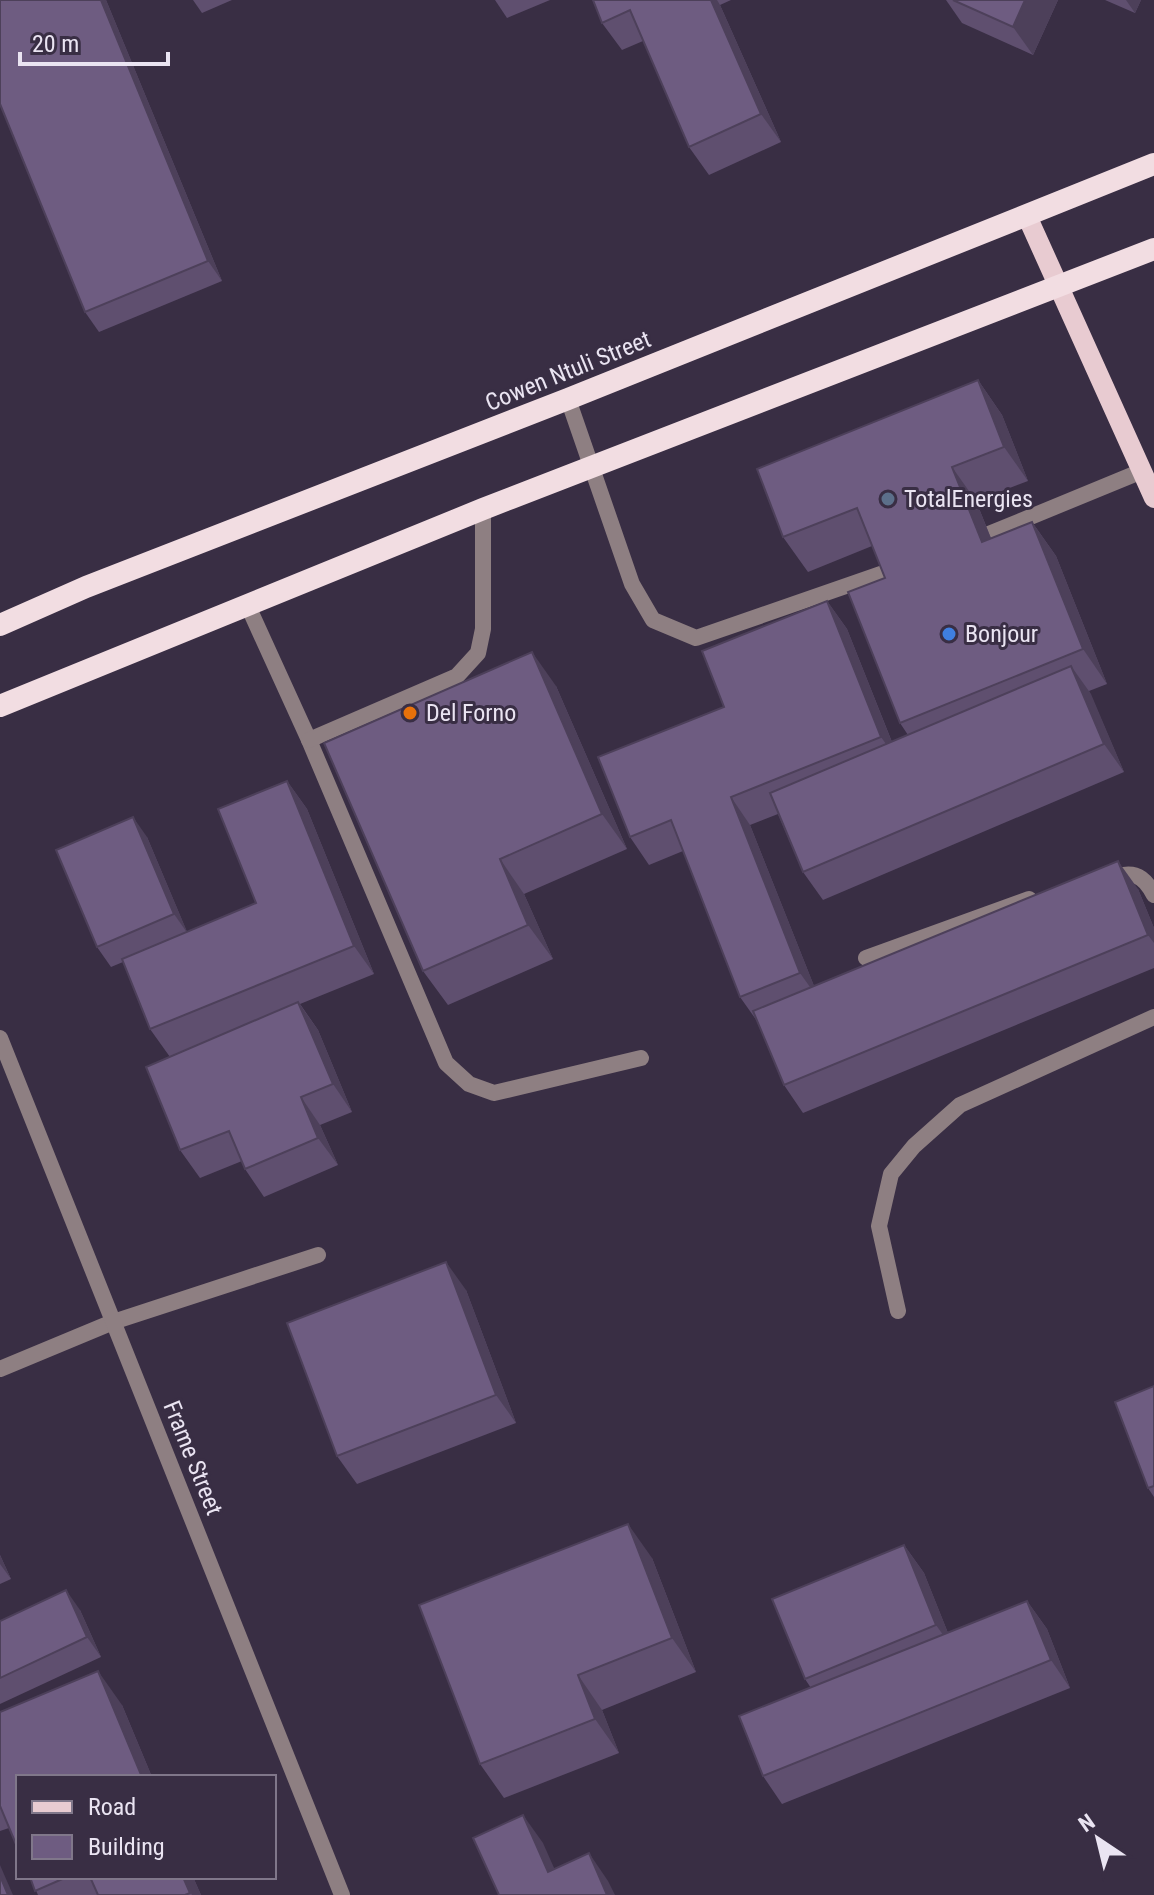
<svg xmlns="http://www.w3.org/2000/svg" width="1154" height="1895" font-family="'Roboto Condensed',sans-serif">
<style>
.lines{fill:none;stroke-linecap:round;stroke-linejoin:round}
.service{stroke:#8e7f82;stroke-width:16}
.minor{stroke:#8e7f82;stroke-width:16}
.primary{stroke:#e8cbd1;stroke-width:20}
.trunk{stroke:#f2dde2;stroke-width:22}
.wall{fill:#5f4f6f}
.shaded-wall{fill:#4d405a}
.building{fill:#6e5c81;stroke:#4d405a;stroke-width:2}
.service-dot{fill:#5c6f8a;stroke:#392e44;stroke-width:3}
.shop-dot{fill:#3f7fe0;stroke:#392e44;stroke-width:3}
.food-dot{fill:#e8710a;stroke:#392e44;stroke-width:3}
.labels{text-anchor:middle;stroke-width:6;stroke-linejoin:round;paint-order:stroke}
.street-label{font-size:24px;fill:#eae4f2;stroke:#392e44}
.poi-label{font-size:24px;fill:#eae4f2;stroke:#392e44;text-anchor:start}
</style>
<rect width="100%" height="100%" fill="#392e44"/>
<g class="lines">
<g class="service">
<path d="M 568,399 L 632,584 L 653,620 L 696,638 L 892,570"/>
<path d="M 989,534 L 1142,471"/>
<path d="M 248,606 L 309,740 L 446,1063 L 469,1084 L 494,1093 L 641,1058"/>
<path d="M 309,740 L 457,676 L 478,653 L 483,629 L 483,509"/>
<path d="M 1106,878 C 1131,873 1141,870 1154,895"/>
<path d="M 866,958 L 1029,899"/>
<path d="M 898,1311 L 879,1226 L 891,1174 L 914,1146 L 960,1105 L 1154,1017"/>
<path d="M 0,1369 L 113,1322 L 318,1255"/>
</g>
<path class="minor" d="M 0,1038 L 342,1895"/>
<path class="primary" d="M 1027,216 L 1154,498"/>
<g class="trunk">
<path d="M 0,625 L 86,587 L 568,399 L 1154,164"/>
<path d="M 0,706 L 483,509 L 1154,249"/>
</g>
</g>
<g class="wall">
<path d="M 0,0 L 106,0 L 222,281 L 99,332 L 85,312 Z"/>
<path d="M 193,0 L 232,0 L 202,13 Z"/>
<path d="M 495,0 L 550,0 L 507,18 Z"/>
<path d="M 593,0 L 731,0 L 720,5 L 781,142 L 709,175 L 689,147 L 643,41 L 622,50 L 602,23 Z"/>
<path d="M 946,0 L 1058,0 L 1033,55 L 962,23 Z"/>
<path d="M 1105,0 L 1141,0 L 1135,13 Z"/>
<path d="M 978,380 L 1002,415 L 1028,481 L 976,501 L 991,538 L 1032,522 L 1056,556 L 1107,684 L 1089,691 L 1124,772 L 823,900 L 803,872 L 778,814 L 750,825 L 814,986 L 1138,889 L 1154,928 L 1154,968 L 803,1113 L 784,1085 L 757,1021 L 740,997 L 683,851 L 649,865 L 630,837 L 724,707 L 827,601 L 847,629 L 892,742 L 908,735 L 900,723 L 885,578 L 872,546 L 808,572 L 783,537 Z"/>
<path d="M 556,686 L 627,849 L 524,894 L 553,959 L 448,1005 L 423,971 Z"/>
<path d="M 287,781 L 307,809 L 374,974 L 300,1004 L 318,1030 L 352,1112 L 320,1125 L 338,1165 L 264,1197 L 245,1169 L 242,1161 L 200,1178 L 180,1150 L 170,1057 L 150,1029 L 123,962 L 111,967 L 97,947 L 147,837 L 187,932 L 256,903 Z"/>
<path d="M 466,1290 L 516,1423 L 357,1484 L 337,1456 Z"/>
<path d="M 1154,1386 L 1154,1497 L 1148,1488 Z"/>
<path d="M 904,1545 L 924,1573 L 948,1633 L 1027,1601 L 1047,1629 L 1070,1688 L 782,1804 L 763,1776 L 811,1688 L 805,1679 Z"/>
<path d="M 0,1555 L 11,1579 L 0,1584 Z"/>
<path d="M 652,1558 L 696,1672 L 602,1710 L 619,1753 L 504,1798 L 480,1764 Z"/>
<path d="M 80,1610 L 101,1657 L 0,1704 L 0,1621 Z"/>
<path d="M 122,1705 L 152,1777 L 18,1777 L 9,1828 L 0,1831 L 0,1712 Z"/>
<path d="M 30,1877 L 193,1877 L 201,1895 L 38,1895 Z"/>
</g>
<g class="shaded-wall">
<path d="M 101,0 L 106,0 L 222,281 L 208,261 Z"/>
<path d="M 711,0 L 717,0 L 720,5 L 781,142 L 761,114 Z"/>
<path d="M 1025,0 L 1058,0 L 1033,55 L 1013,27 Z"/>
<path d="M 1126,0 L 1141,0 L 1135,13 Z"/>
<path d="M 978,380 L 1002,415 L 1028,481 L 1004,447 Z"/>
<path d="M 952,467 L 976,501 L 1006,576 L 982,542 Z"/>
<path d="M 1032,522 L 1056,556 L 1107,684 L 1083,649 Z"/>
<path d="M 827,601 L 847,629 L 901,765 L 881,737 Z"/>
<path d="M 532,652 L 556,686 L 627,849 L 602,814 Z"/>
<path d="M 1071,666 L 1091,694 L 1124,772 L 1104,744 Z"/>
<path d="M 287,781 L 307,809 L 374,974 L 354,946 Z"/>
<path d="M 731,797 L 750,825 L 820,1001 L 800,973 Z"/>
<path d="M 133,817 L 147,837 L 188,934 L 174,914 Z"/>
<path d="M 500,859 L 524,894 L 553,959 L 528,925 Z"/>
<path d="M 1118,861 L 1138,889 L 1154,928 L 1154,943 L 1148,935 Z"/>
<path d="M 298,1002 L 318,1030 L 352,1112 L 333,1084 Z"/>
<path d="M 301,1097 L 320,1125 L 338,1165 L 318,1138 Z"/>
<path d="M 446,1262 L 466,1290 L 516,1423 L 496,1395 Z"/>
<path d="M 628,1524 L 652,1558 L 696,1672 L 672,1638 Z"/>
<path d="M 904,1545 L 924,1573 L 956,1653 L 936,1625 Z"/>
<path d="M 0,1555 L 11,1579 L 0,1564 Z"/>
<path d="M 66,1590 L 80,1610 L 101,1657 L 87,1637 Z"/>
<path d="M 1027,1601 L 1047,1629 L 1070,1688 L 1051,1660 Z"/>
<path d="M 98,1671 L 122,1705 L 152,1777 L 142,1777 Z"/>
<path d="M 578,1675 L 602,1710 L 619,1753 L 595,1719 Z"/>
<path d="M 523,1815 L 543,1843 L 566,1895 L 548,1872 Z"/>
<path d="M 589,1853 L 608,1881 L 615,1895 L 607,1895 Z"/>
<path d="M 0,1865 L 13,1895 L 8,1895 L 0,1876 Z"/>
<path d="M 183,1877 L 193,1877 L 201,1895 L 192,1895 Z"/>
</g>
<g class="building">
<path d="M 0,0 L 101,0 L 208,261 L 85,312 L 0,104 Z"/>
<path d="M 593,0 L 711,0 L 761,114 L 689,147 L 630,10 L 602,23 Z"/>
<path d="M 953,0 L 1025,0 L 1013,27 Z"/>
<path d="M 978,380 L 1004,447 L 952,467 L 982,542 L 1032,522 L 1083,649 L 900,723 L 848,592 L 885,578 L 857,508 L 783,537 L 757,469 Z"/>
<path d="M 827,601 L 881,737 L 731,797 L 800,973 L 740,997 L 671,820 L 630,837 L 598,757 L 724,707 L 702,651 Z"/>
<path d="M 532,652 L 602,814 L 500,859 L 528,925 L 423,971 L 324,743 Z"/>
<path d="M 1071,666 L 1104,744 L 803,872 L 770,793 Z"/>
<path d="M 287,781 L 354,946 L 150,1029 L 122,959 L 256,903 L 218,809 Z"/>
<path d="M 133,817 L 174,914 L 97,947 L 56,850 Z"/>
<path d="M 1118,861 L 1148,935 L 784,1085 L 753,1011 Z"/>
<path d="M 298,1002 L 333,1084 L 301,1097 L 318,1138 L 245,1169 L 229,1131 L 180,1150 L 146,1067 Z"/>
<path d="M 446,1262 L 496,1395 L 337,1456 L 287,1323 Z"/>
<path d="M 1154,1386 L 1154,1486 L 1148,1488 L 1115,1402 Z"/>
<path d="M 628,1524 L 672,1638 L 578,1675 L 595,1719 L 480,1764 L 419,1605 Z"/>
<path d="M 904,1545 L 936,1625 L 805,1679 L 772,1599 Z"/>
<path d="M 66,1590 L 87,1637 L 0,1678 L 0,1621 Z"/>
<path d="M 1027,1601 L 1051,1660 L 763,1776 L 739,1716 Z"/>
<path d="M 98,1671 L 142,1777 L 18,1777 L 18,1849 L 0,1806 L 0,1712 Z"/>
<path d="M 523,1815 L 548,1872 L 589,1853 L 607,1895 L 499,1895 L 473,1838 Z"/>
<path d="M 0,1876 L 8,1895 L 0,1895 Z"/>
<path d="M 30,1877 L 67,1877 L 35,1891 Z"/>
<path d="M 90,1877 L 183,1877 L 190,1893 L 185,1895 L 98,1895 Z"/>
</g>
<circle class="service-dot" cx="888" cy="499" r="8"/>
<circle class="shop-dot" cx="949" cy="634" r="8"/>
<circle class="food-dot" cx="410" cy="713" r="8"/>
<g class="labels">
<g class="street-label">
<text transform="translate(568 371) rotate(-22)" y="8">Cowen Ntuli Street</text>
<text transform="translate(193 1458) rotate(68)" y="8">Frame Street</text>
</g>
<g class="poi-label">
<text x="904" y="507">TotalEnergies</text>
<text x="965" y="642">Bonjour</text>
<text x="426" y="721">Del Forno</text>
</g>
</g>
<rect x="16" y="1775" width="260" height="104" fill="#392e44" stroke="#80778a" stroke-width="2"/>
<rect x="32" y="1801" width="40" height="12" fill="#e8cbd1" stroke="#80778a" stroke-width="2"/>
<text x="88" y="1815" font-size="24" fill="#eae4f2">Road</text>
<rect x="32" y="1835" width="40" height="24" fill="#6e5c81" stroke="#80778a" stroke-width="2"/>
<text x="88" y="1855" font-size="24" fill="#eae4f2">Building</text>
<g transform="translate(1098 1839) rotate(325)" stroke="#392e44" stroke-width="6" paint-order="stroke">
<path d="M0-6L14 30L0 20L-14 30Z" fill="#eae4f2"/>
<text y="-12" font-size="22" font-weight="bold" text-anchor="middle" fill="#eae4f2">N</text>
</g>
<path d="M20 52v12h148v-12" fill="none" stroke="#eae4f2" stroke-width="4"/>
<text x="32" y="52" font-size="24" fill="#eae4f2" stroke="#392e44" stroke-width="6" paint-order="stroke">20 m</text>
</svg>
